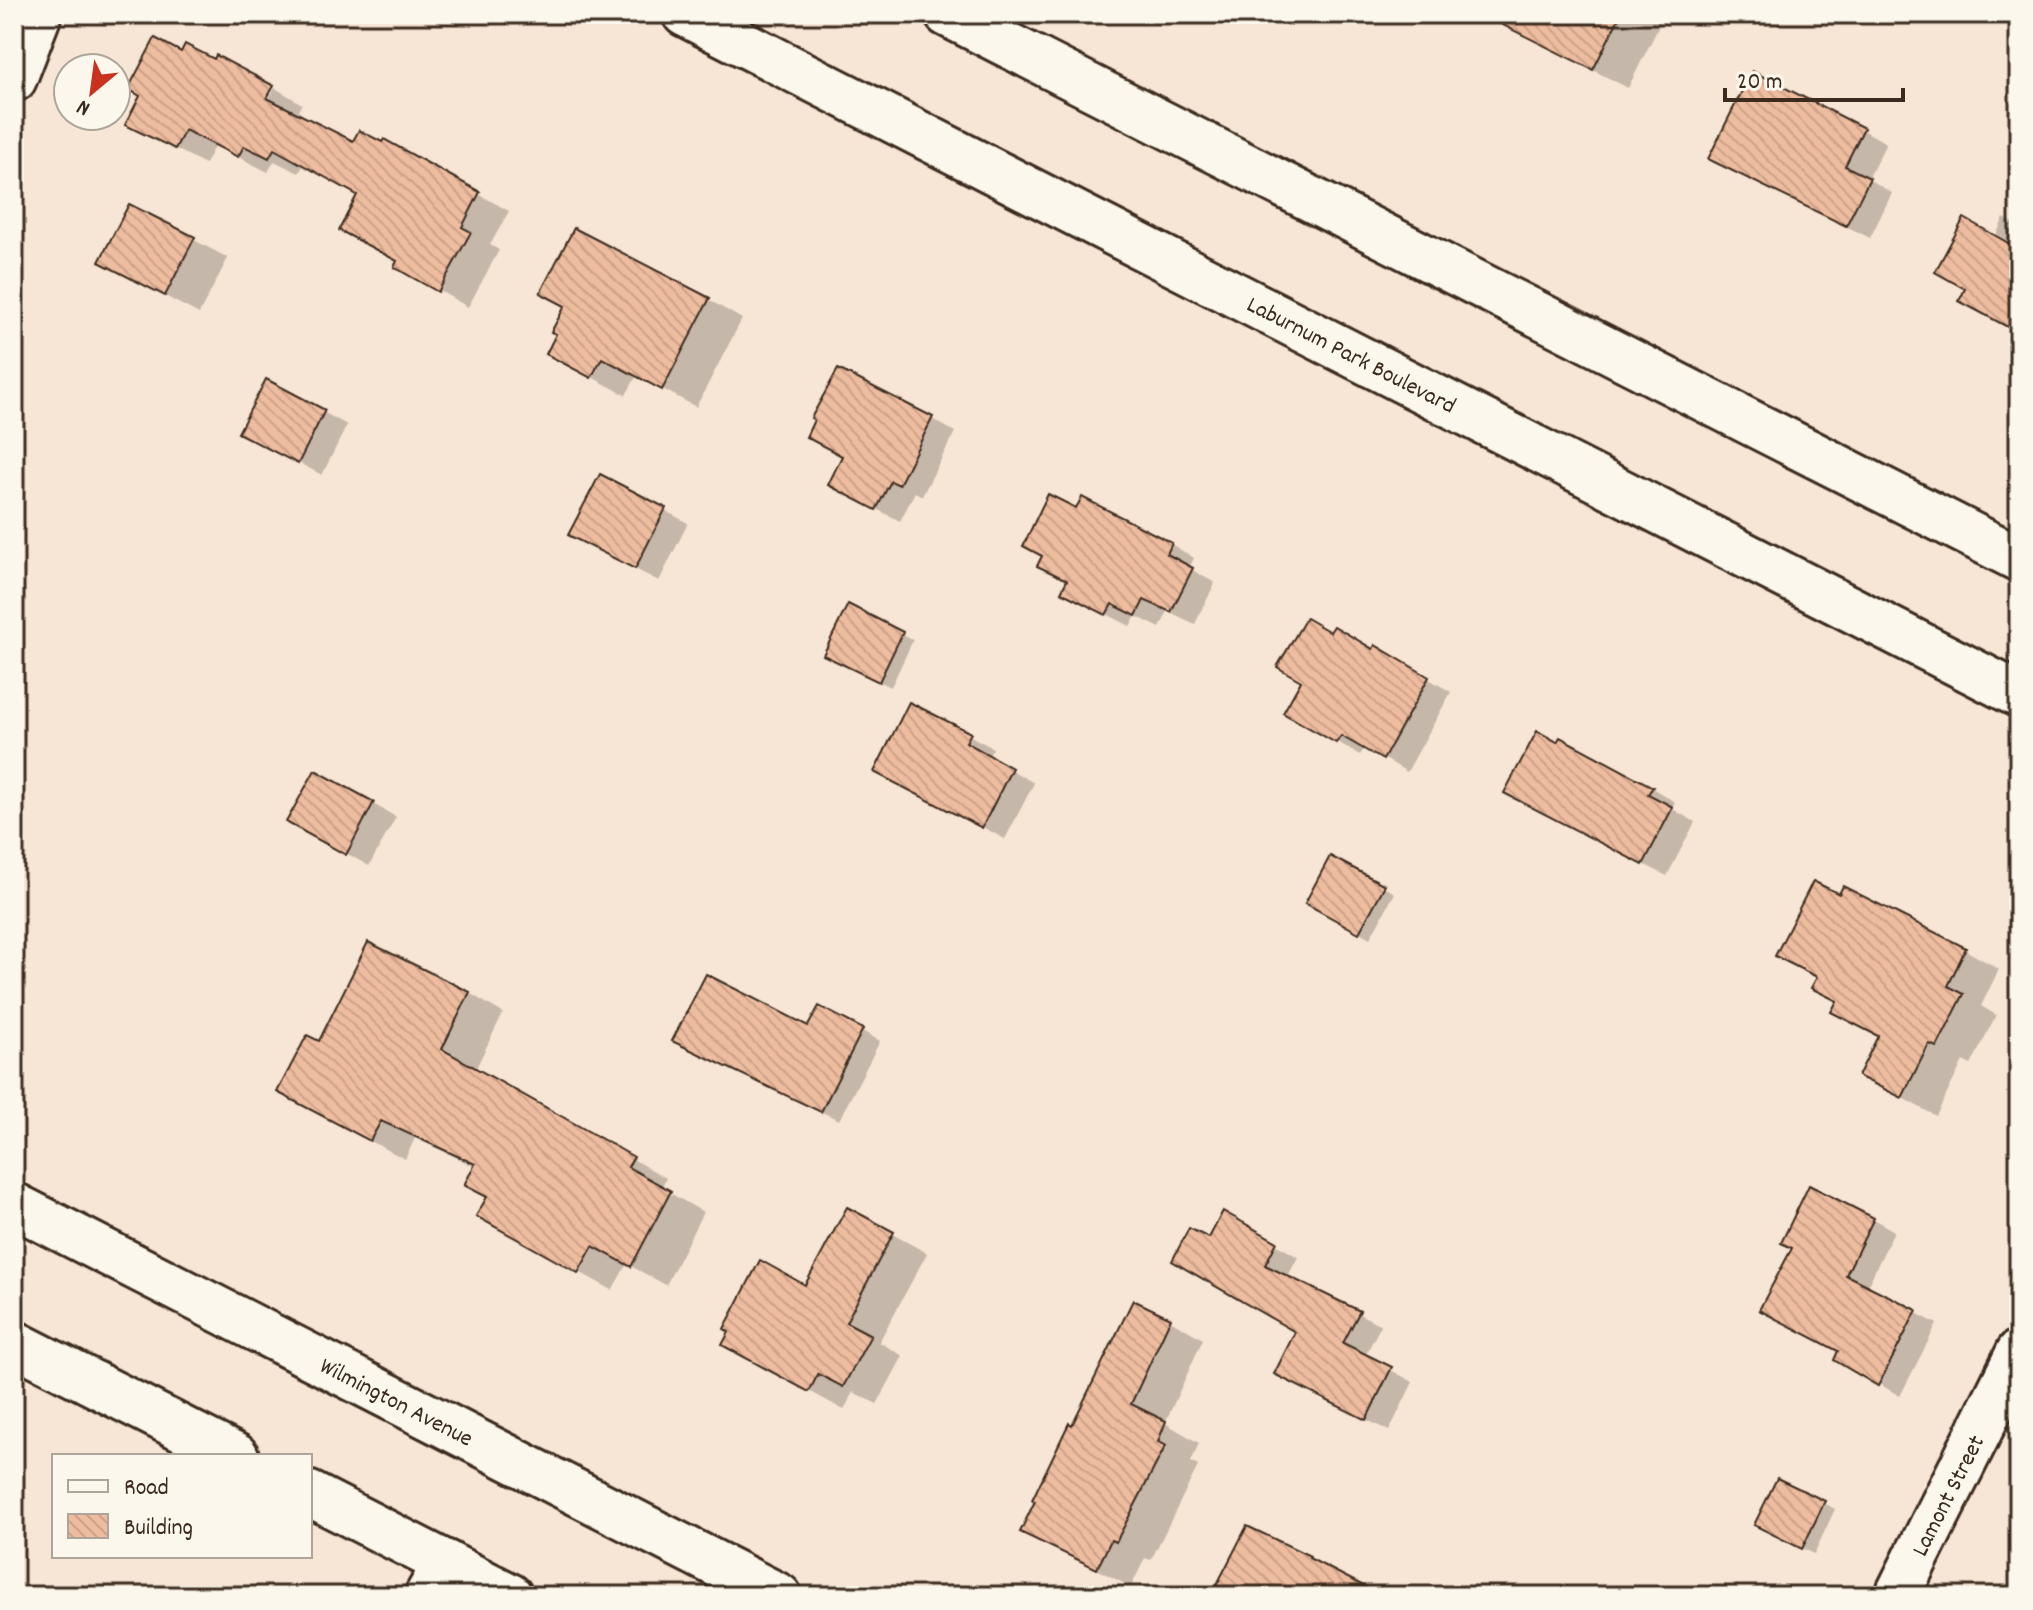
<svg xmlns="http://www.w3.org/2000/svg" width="2033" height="1610" font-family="Dekko,sans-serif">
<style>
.shadow{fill:#0003}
.building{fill:url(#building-back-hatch);stroke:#3b2a1e;stroke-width:2}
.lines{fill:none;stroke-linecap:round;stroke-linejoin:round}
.minor-casing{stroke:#3b2a1e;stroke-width:50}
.major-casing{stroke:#3b2a1e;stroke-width:50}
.minor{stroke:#fbf7ec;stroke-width:44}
.major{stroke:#fbf7ec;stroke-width:44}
.labels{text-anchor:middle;stroke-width:7;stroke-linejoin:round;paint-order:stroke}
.street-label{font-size:24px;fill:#3b2a1e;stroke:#fbf7ec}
</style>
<defs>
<pattern id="building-back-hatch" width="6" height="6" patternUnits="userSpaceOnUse" patternTransform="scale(2)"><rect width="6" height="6" fill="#eebc9f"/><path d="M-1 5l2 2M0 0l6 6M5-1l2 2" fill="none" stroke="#cda288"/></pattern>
</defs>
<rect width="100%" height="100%" fill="#f7e5d5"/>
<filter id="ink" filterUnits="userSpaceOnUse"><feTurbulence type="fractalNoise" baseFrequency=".0125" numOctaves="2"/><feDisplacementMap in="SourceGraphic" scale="16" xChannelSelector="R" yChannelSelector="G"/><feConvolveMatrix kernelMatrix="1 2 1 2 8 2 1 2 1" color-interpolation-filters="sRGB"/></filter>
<g filter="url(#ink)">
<g class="shadow">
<path d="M 1483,14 L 1665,14 L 1628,88 Z"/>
<path d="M 1986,14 L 2000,14 L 1997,20 Z"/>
<path d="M 275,88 L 302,104 L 296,115 L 354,144 L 383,145 L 384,142 L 509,211 L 490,245 L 499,250 L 468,307 L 396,266 L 399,261 L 360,195 L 304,164 L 299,173 L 274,161 L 268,172 L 215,145 L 205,164 L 128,124 L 261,105 L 264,107 Z"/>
<path d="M 1863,130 L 1886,143 L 1868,179 L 1892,193 L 1870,238 L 1733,171 Z"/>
<path d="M 130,206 L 228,258 L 199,314 L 135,280 Z"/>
<path d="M 2004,218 L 2019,226 L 2019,332 L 1995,237 Z"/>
<path d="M 709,300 L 742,319 L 696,407 L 637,375 L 626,395 L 582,372 L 567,306 Z"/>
<path d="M 267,382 L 347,425 L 322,475 L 264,445 Z"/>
<path d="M 932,419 L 955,432 L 922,496 L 915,492 L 900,521 L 853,497 L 844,456 Z"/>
<path d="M 601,477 L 688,523 L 659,581 L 593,548 Z"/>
<path d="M 1077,510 L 1171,544 L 1194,558 L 1189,568 L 1215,583 L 1195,624 L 1168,611 L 1160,628 L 1136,616 L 1130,626 L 1087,604 L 1069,581 L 1040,565 Z"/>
<path d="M 848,607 L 913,640 L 891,687 L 837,661 Z"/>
<path d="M 1331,635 L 1374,651 L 1376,648 L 1451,692 L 1407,772 L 1365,747 L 1360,755 L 1286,712 Z"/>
<path d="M 910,704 L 993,748 L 988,757 L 1034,783 L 1005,839 L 900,784 Z"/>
<path d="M 1652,788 L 1675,802 L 1671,808 L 1695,822 L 1667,876 L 1530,806 Z"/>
<path d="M 373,804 L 396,817 L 369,866 L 289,821 Z"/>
<path d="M 1331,859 L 1395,893 L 1370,938 L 1308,902 Z"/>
<path d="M 1965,950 L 1999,969 L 1981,1006 L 1996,1015 L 1971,1065 L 1963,1061 L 1936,1116 L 1861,1076 L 1880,1037 L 1839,1002 L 1814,988 L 1818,978 L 1778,955 Z"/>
<path d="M 469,993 L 503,1013 L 475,1070 L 666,1178 L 661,1188 L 703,1212 L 666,1285 L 627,1264 L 612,1290 L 512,1235 L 489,1197 L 476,1167 L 415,1138 L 405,1159 L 313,1111 L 320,1044 Z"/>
<path d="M 809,1029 L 862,1031 L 880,1041 L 839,1120 L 693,1050 Z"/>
<path d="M 848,1210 L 927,1253 L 879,1342 L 903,1356 L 877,1404 L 853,1392 L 844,1410 L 758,1363 L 806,1287 Z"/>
<path d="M 1224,1214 L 1298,1257 L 1287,1278 L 1381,1325 L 1365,1356 L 1413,1382 L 1389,1431 L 1299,1386 L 1298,1331 L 1210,1240 Z"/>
<path d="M 1873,1219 L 1894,1231 L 1867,1287 L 1937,1324 L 1900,1396 L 1836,1359 L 1841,1351 L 1794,1248 Z"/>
<path d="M 1170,1320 L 1203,1339 L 1165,1423 L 1199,1443 L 1191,1462 L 1198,1466 L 1151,1560 L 1145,1558 L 1131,1587 L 1023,1531 L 1073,1428 Z"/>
<path d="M 1824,1503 L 1835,1509 L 1814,1554 L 1768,1530 Z"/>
</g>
<g class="building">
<path d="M 1481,14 L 1621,14 L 1593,70 Z"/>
<path d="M 155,38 L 181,52 L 185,44 L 214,59 L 216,55 L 274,86 L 267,98 L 353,141 L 359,130 L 382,142 L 384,139 L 480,192 L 462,227 L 471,232 L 438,292 L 394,267 L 397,261 L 339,230 L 357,195 L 274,149 L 269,158 L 244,146 L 238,157 L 185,130 L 175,149 L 125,125 L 140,96 L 128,89 Z"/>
<path d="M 1752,71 L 1864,128 L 1845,166 L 1870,178 L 1846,226 L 1708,159 Z"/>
<path d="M 129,204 L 195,237 L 165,296 L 99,262 Z"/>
<path d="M 1964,218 L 2019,249 L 2019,333 L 1959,301 L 1965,289 L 1935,272 Z"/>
<path d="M 574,228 L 710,298 L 662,390 L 602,358 L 591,378 L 546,354 L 556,334 L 551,332 L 565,306 L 540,293 Z"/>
<path d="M 838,369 L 933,417 L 899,485 L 891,481 L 876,510 L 828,485 L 842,456 L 806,437 L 814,420 L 811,418 Z"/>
<path d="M 266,379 L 325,410 L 298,464 L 238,433 Z"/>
<path d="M 600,474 L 666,508 L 635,569 L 568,535 Z"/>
<path d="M 1048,494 L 1076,508 L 1082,497 L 1172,543 L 1167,554 L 1193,568 L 1171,612 L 1144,600 L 1136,616 L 1112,604 L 1106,615 L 1061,592 L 1067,580 L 1037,566 L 1042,556 L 1023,546 Z"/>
<path d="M 848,604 L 903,632 L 879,682 L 823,655 Z"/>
<path d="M 1306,618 L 1330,632 L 1334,626 L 1373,649 L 1375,645 L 1429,677 L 1383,760 L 1341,736 L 1336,743 L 1283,713 L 1301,681 L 1277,667 Z"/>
<path d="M 909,702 L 971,733 L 966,742 L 1012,768 L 982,828 L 874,772 Z"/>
<path d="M 1537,731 L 1557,742 L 1560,737 L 1653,787 L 1648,794 L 1673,807 L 1643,865 L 1504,793 Z"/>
<path d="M 315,770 L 374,802 L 346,855 L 286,822 Z"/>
<path d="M 1330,856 L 1385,885 L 1359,933 L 1305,903 Z"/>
<path d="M 1813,881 L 1839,894 L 1843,886 L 1966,948 L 1948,986 L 1964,994 L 1937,1047 L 1929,1044 L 1902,1098 L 1858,1076 L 1878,1036 L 1831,1012 L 1837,1001 L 1811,988 L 1817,977 L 1775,956 Z"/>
<path d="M 368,942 L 470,992 L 442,1049 L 634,1157 L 628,1167 L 671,1191 L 631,1267 L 593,1246 L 578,1273 L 476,1216 L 487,1197 L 464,1185 L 475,1164 L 381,1121 L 370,1141 L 277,1092 L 307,1035 L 319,1041 Z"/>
<path d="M 706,974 L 808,1026 L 819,1006 L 863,1029 L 821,1112 L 672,1041 Z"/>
<path d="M 1809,1185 L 1874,1218 L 1846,1275 L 1917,1310 L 1878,1386 L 1834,1360 L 1838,1351 L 1759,1310 L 1792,1248 L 1781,1243 Z"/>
<path d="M 847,1207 L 894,1232 L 846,1322 L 871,1335 L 843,1387 L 818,1374 L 809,1392 L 722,1345 L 729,1332 L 724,1329 L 760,1260 L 805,1285 Z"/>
<path d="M 1223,1211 L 1277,1242 L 1265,1265 L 1360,1311 L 1343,1343 L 1392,1367 L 1366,1420 L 1274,1374 L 1295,1332 L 1172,1261 L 1189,1228 L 1209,1238 Z"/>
<path d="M 1133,1300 L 1171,1318 L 1131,1404 L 1166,1421 L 1158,1442 L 1166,1445 L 1116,1542 L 1111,1540 L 1097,1569 L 1020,1532 L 1035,1501 L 1032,1500 L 1069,1423 L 1072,1425 Z"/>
<path d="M 1777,1478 L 1825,1501 L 1802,1549 L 1754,1525 Z"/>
<path d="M 1247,1526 L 1310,1556 L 1309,1558 L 1383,1596 L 1211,1596 Z"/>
</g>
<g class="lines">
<g class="minor-casing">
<g id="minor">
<path d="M 685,14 L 2019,695"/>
<path d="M 947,14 L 2019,559"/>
<path d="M 14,1205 L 779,1596"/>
<path d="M 14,1343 L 236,1456"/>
<path d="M 310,1494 L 510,1596"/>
<path d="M 427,1596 L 446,1563"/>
<path d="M 1897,1596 L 2019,1352"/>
</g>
</g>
<g class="major-casing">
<path id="major" d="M 14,79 L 39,14"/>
</g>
<use href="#minor" class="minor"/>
<use href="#major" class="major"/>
</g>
</g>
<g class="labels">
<g class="street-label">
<text transform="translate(1352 354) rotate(27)" y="8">Laburnum Park Boulevard</text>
<text transform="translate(397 1401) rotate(27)" y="8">Wilmington Avenue</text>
<text transform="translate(1947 1495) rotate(-63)" y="8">Lamont Street</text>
</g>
</g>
<rect width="2033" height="1610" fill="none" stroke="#fbf7ec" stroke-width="48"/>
<rect x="24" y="24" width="1985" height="1562" fill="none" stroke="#3b2a1e" stroke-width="3" filter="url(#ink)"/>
<rect x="52" y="1454" width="260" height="104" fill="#fbf7ec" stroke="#aea59a" stroke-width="2"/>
<rect x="68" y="1480" width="40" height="12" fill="#fbf7ec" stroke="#aea59a" stroke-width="2"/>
<text x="124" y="1494" font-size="24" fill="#3b2a1e">Road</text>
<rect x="68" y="1514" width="40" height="24" fill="url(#building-back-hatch)" stroke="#aea59a" stroke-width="2"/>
<text x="124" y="1534" font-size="24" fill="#3b2a1e">Building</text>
<g transform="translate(92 92) rotate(209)"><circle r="38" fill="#fbf7ec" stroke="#aea59a" stroke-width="2"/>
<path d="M0-6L14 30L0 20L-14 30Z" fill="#c8321e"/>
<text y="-12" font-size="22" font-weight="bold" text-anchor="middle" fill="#3b2a1e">N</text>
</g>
<path d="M1725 88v12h178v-12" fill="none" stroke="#3b2a1e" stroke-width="4"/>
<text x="1737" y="88" font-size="24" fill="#3b2a1e" stroke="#fbf7ec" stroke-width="6" paint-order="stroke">20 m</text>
</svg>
